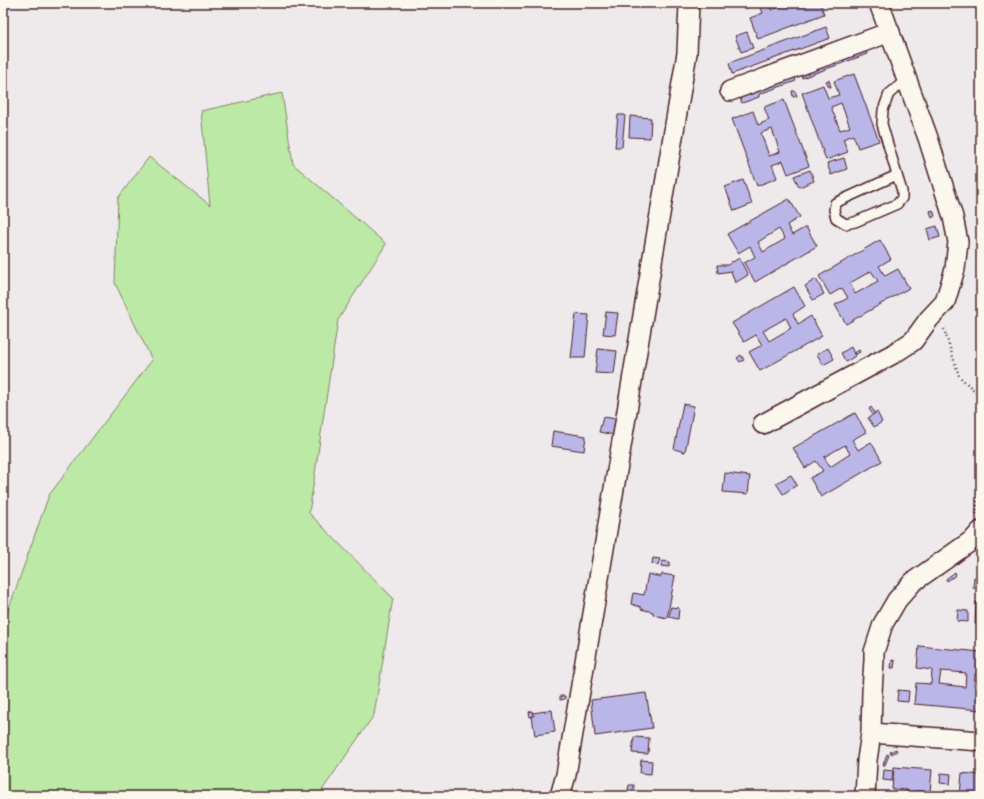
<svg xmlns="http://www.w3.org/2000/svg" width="984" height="799" font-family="Kalam,sans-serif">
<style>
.green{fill:#bce9a6;stroke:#838468}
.building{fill:#bab7e8;stroke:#4a1f2b;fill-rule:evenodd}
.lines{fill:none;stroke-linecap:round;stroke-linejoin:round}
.lane-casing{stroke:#4a1f2b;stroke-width:12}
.street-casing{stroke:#4a1f2b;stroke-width:22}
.path{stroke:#4a1f2b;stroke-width:2.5;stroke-dasharray:1 3;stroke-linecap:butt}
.lane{stroke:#fbf7ec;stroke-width:9}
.street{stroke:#fbf7ec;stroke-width:19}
</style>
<rect width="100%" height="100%" fill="#eeeaeb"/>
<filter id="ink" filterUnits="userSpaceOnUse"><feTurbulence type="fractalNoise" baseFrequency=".025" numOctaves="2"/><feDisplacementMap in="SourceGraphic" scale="8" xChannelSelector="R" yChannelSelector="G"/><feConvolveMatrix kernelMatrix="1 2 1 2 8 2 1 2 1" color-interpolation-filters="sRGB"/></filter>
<g filter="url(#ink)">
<path class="green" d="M 282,93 L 293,164 L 386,244 L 338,320 L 309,513 L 393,598 L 374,715 L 318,796 L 3,796 L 3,625 L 49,495 L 152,360 L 115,283 L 118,198 L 149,157 L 210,205 L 201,111 Z"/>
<g class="building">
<path d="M 744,3 L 758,3 L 746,8 Z"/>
<path d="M 759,3 L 769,3 L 771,10 L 791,3 L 820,3 L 824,14 L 758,39 L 750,18 L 763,13 Z"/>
<path d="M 826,27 L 830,38 L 732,74 L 729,63 Z"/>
<path d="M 747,32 L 753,48 L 741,52 L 735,36 Z"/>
<path d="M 863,43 L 867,54 L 802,78 L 798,68 Z"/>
<path d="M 792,69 L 796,81 L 759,94 L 759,97 L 742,103 L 737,90 Z"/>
<path d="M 854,74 L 879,141 L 858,148 L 853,135 L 843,139 L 848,152 L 826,160 L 802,93 L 823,85 L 828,98 L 839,95 L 834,81 ZM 841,103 L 850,127 L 840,130 L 831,107 Z"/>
<path d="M 829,80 L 831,87 L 829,87 L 826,81 Z"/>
<path d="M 792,91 L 795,91 L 797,96 L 793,97 Z"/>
<path d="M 784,100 L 809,166 L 788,174 L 783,161 L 772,165 L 777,178 L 757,186 L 732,119 L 753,111 L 758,125 L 769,120 L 764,107 ZM 772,129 L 780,152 L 769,156 L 761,133 Z"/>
<path d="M 618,115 L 625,115 L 622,147 L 615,147 Z"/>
<path d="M 630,116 L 651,118 L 650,138 L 629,137 Z"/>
<path d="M 844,158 L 847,169 L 831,175 L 827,163 Z"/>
<path d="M 810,170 L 814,181 L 799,187 L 794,176 Z"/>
<path d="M 743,180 L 752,204 L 734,211 L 725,187 Z"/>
<path d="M 789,199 L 800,217 L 787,225 L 792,235 L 806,227 L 817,246 L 755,282 L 744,263 L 755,257 L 750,246 L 738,253 L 727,234 ZM 779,229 L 785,239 L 763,252 L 758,242 Z"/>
<path d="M 933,210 L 935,216 L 932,218 L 930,211 Z"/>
<path d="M 937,226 L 940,237 L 930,240 L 927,229 Z"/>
<path d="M 880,240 L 891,259 L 879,266 L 885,276 L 898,269 L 909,288 L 846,324 L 835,305 L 848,298 L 842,288 L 830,295 L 819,276 ZM 871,271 L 878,281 L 855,294 L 850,283 Z"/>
<path d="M 739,258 L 748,275 L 735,283 L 731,271 L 718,273 L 717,265 L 728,265 L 732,261 L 733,262 Z"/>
<path d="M 816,279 L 824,294 L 813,300 L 805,286 Z"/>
<path d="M 794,287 L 805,306 L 793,314 L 798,324 L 811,316 L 822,336 L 760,371 L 749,352 L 762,345 L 756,335 L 744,342 L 732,323 ZM 786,318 L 791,328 L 769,341 L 763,331 Z"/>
<path d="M 606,312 L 618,313 L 615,335 L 603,334 Z"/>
<path d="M 576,314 L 589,315 L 585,358 L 571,358 Z"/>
<path d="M 851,347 L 855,356 L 846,362 L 841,353 Z"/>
<path d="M 828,348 L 834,359 L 823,365 L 817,354 Z"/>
<path d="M 598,349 L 617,351 L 614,374 L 595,373 Z"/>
<path d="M 859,350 L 860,352 L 855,355 L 854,353 Z"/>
<path d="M 741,355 L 744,360 L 740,362 L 737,358 Z"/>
<path d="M 683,404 L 694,406 L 685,452 L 674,449 Z"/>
<path d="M 871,407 L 875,413 L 873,415 L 869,409 Z"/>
<path d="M 877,412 L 882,422 L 874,427 L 868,418 Z"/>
<path d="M 855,413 L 866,432 L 852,440 L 858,450 L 871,442 L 882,461 L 821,497 L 810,478 L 823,471 L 816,461 L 805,468 L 793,448 ZM 845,445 L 850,454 L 830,467 L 824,457 Z"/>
<path d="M 603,417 L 617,419 L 614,435 L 599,432 Z"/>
<path d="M 553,431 L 586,436 L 584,451 L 551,446 Z"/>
<path d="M 725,473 L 750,476 L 748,494 L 723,492 Z"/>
<path d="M 791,475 L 797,485 L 783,494 L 776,483 Z"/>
<path d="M 653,558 L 660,559 L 658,565 L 652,564 Z"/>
<path d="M 662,561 L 670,562 L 669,567 L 661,566 Z"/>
<path d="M 980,567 L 981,567 L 981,588 L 978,588 Z"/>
<path d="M 955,572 L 956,575 L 947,581 L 946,579 Z"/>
<path d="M 648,574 L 661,577 L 662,574 L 675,576 L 667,618 L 653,615 L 653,612 L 641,609 L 641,607 L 631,604 L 633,593 L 644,595 Z"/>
<path d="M 974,577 L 978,577 L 978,588 L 973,587 Z"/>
<path d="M 976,602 L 981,602 L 981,624 L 975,624 Z"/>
<path d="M 671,607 L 679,608 L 678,619 L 669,617 Z"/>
<path d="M 958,610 L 968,611 L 968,622 L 957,621 Z"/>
<path d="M 919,646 L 981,652 L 981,674 L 975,674 L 974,687 L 981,688 L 981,710 L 914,704 L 916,683 L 931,684 L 932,670 L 917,668 ZM 941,671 L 966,673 L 965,687 L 939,684 Z"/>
<path d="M 892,660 L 895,661 L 894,668 L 891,668 Z"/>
<path d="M 898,690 L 909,691 L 908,702 L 897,701 Z"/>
<path d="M 646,693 L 652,728 L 595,736 L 591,700 Z"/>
<path d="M 560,696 L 565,696 L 565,699 L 560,700 Z"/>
<path d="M 552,710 L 555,732 L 535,735 L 532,717 L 534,716 L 533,713 Z"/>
<path d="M 533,711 L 534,716 L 530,717 L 529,712 Z"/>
<path d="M 634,737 L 649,738 L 648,754 L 632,753 Z"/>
<path d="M 896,749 L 897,751 L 891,754 L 890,752 Z"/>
<path d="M 887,754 L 889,755 L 885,765 L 883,765 Z"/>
<path d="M 641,760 L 652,761 L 651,774 L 640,773 Z"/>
<path d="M 894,767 L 932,770 L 930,792 L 915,791 L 914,796 L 906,796 L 907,790 L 892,789 Z"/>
<path d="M 884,770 L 893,771 L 892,781 L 883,780 Z"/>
<path d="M 941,773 L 951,774 L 950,784 L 940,783 Z"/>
<path d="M 962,773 L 981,775 L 981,796 L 960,795 Z"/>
<path d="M 629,785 L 634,785 L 634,790 L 628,790 Z"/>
</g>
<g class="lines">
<g class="lane-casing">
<path id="lane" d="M 897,175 L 902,191 L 902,198 L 897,204 L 855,222 L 846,224 L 836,218 L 834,210 L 835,203 L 897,175 L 882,124 L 883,110 L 889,94 L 907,79"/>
</g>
<g class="street-casing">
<g id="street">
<path d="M 730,91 L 890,32"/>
<path d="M 763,424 L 893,354 L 913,341 L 929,319 L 945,302 L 955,269 L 958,242 L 953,217 L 928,138 L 879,3"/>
<path d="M 871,733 L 981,741"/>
<path d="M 560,796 L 566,775 L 687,53 L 689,3"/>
<path d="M 865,796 L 867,760 L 871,733 L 872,692 L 874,660 L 874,652 L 883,624 L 897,600 L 913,582 L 974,539 L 981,531"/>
</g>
</g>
<g class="path">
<path d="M 944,329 L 959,376 L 981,397"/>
<path d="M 976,514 L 981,471"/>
</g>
<use href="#lane" class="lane"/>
<use href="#street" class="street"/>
</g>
</g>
<rect width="984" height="799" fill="none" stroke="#fbf7ec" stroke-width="16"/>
<rect x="8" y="8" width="968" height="783" fill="none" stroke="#4a1f2b" stroke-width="1.5" filter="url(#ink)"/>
</svg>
